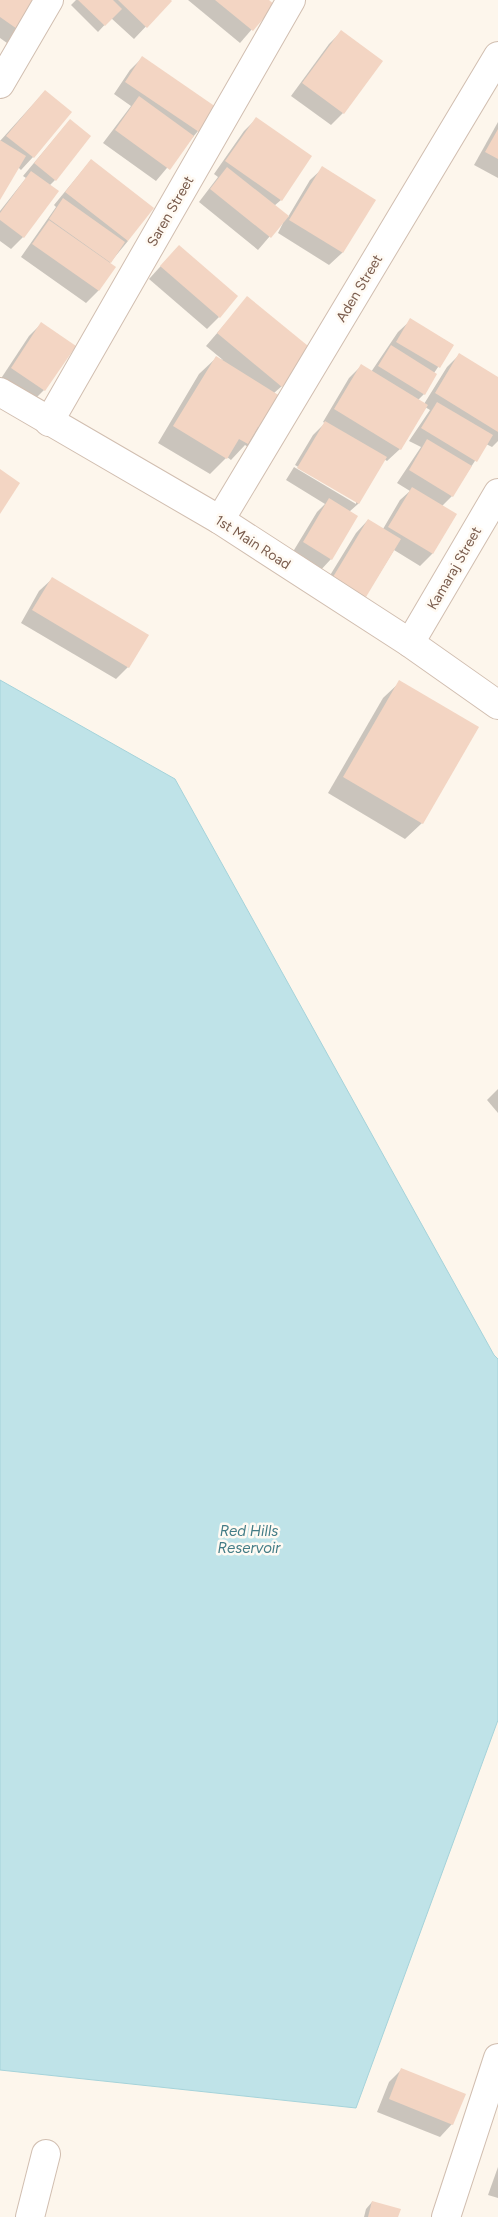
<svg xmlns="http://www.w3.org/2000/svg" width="498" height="2217" font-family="Figtree,sans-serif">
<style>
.water{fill:#bfe3e8;stroke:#a5d3da}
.shadow{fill:#0003}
.building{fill:#f3d5c3}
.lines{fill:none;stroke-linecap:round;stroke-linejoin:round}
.minor-casing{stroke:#d1beb0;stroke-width:30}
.minor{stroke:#fff;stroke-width:28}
.labels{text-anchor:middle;stroke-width:5;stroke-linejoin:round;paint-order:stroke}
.street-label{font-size:14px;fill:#7a5c4d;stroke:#fffaf3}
.water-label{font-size:15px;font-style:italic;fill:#437c86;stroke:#fffaf3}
</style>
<rect width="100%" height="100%" fill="#fdf6ec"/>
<path class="water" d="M 0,680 L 175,779 L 494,1355 L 498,1359 L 498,1720 L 356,2108 L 0,2070 Z"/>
<g class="shadow">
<path d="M 0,0 L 19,30 L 7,43 L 0,38 Z"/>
<path d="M 76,0 L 169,0 L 170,1 L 134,39 L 111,18 L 98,32 L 71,5 Z"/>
<path d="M 188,0 L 267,0 L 273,5 L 240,43 Z"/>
<path d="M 341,32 L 343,113 L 331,125 L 291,96 L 329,44 Z"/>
<path d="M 142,58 L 198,131 L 156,181 L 103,143 L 131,106 L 114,94 L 130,70 Z"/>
<path d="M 45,91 L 70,112 L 33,157 L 21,170 L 18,167 L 0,197 L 0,141 Z"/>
<path d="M 256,119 L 281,200 L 274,206 L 288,217 L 310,180 L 323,168 L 374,200 L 342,253 L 329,265 L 278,233 L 283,223 L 282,222 L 258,250 L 199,202 L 218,177 L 214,174 L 244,131 Z"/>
<path d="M 70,120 L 55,180 L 49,186 L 23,237 L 11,249 L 0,241 L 0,211 L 26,178 L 23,176 Z"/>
<path d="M 498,122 L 498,178 L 474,165 Z"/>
<path d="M 91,160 L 128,241 L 109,264 L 114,267 L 98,291 L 86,303 L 21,257 L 56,207 L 54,205 Z"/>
<path d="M 179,246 L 219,317 L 207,329 L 149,279 Z"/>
<path d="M 248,297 L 282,386 L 274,393 L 251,449 L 245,445 L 231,460 L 227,457 L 210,474 L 158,443 L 199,374 L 216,358 L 223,360 L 206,346 Z"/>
<path d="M 411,320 L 453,345 L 434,373 L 424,394 L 418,400 L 424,404 L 447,367 L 459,355 L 498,378 L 498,441 L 492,447 L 486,444 L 452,496 L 442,506 L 455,514 L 432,554 L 420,566 L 394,550 L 365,597 L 353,609 L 321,590 L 356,533 L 368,520 L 383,529 L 400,500 L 410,491 L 397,483 L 421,447 L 409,441 L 430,410 L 425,407 L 400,449 L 387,461 L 384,459 L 358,504 L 349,512 L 331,559 L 319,572 L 291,555 L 317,512 L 325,504 L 286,480 L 294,467 L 356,504 L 356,501 L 295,465 L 313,435 L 325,423 L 323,422 L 349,378 L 361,366 L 371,372 L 398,332 Z"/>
<path d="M 41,324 L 44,390 L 32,402 L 0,380 L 29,336 Z"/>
<path d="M 52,579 L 128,667 L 116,679 L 21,623 L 39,591 Z"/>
<path d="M 400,682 L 422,823 L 405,839 L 328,793 L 383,698 Z"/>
<path d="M 498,1089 L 498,1113 L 487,1100 Z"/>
<path d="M 401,2070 L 452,2124 L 440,2137 L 377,2112 L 389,2082 Z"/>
<path d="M 498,2167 L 498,2198 L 488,2195 Z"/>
<path d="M 372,2202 L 397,2217 L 364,2217 L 366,2209 Z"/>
</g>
<g class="building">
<path d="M 0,0 L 42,0 L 20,31 L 0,17 Z"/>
<path d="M 78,0 L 113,0 L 122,9 L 105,26 Z"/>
<path d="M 118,0 L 171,0 L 172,1 L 147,28 Z"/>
<path d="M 215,0 L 269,0 L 275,5 L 253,31 Z"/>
<path d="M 341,30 L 383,61 L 344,114 L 302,83 Z"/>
<path d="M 142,56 L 216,107 L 199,132 L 125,82 Z"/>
<path d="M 45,90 L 72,112 L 34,158 L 6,136 Z"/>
<path d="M 139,96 L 194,136 L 170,170 L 115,130 Z"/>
<path d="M 256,117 L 312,156 L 282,201 L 225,161 Z"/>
<path d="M 70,119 L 91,136 L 56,181 L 34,163 Z"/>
<path d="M 498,129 L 498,159 L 485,152 Z"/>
<path d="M 0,140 L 26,156 L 0,200 Z"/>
<path d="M 91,159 L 154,208 L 128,241 L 65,192 Z"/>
<path d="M 322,166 L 376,200 L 343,253 L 289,220 Z"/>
<path d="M 227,167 L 289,216 L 271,238 L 210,189 Z"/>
<path d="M 31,171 L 59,191 L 24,238 L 0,220 L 0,213 Z"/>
<path d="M 63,198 L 125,242 L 111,263 L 49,219 Z"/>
<path d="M 49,220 L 116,267 L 99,291 L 32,244 Z"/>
<path d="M 179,245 L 238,296 L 220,318 L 160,266 Z"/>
<path d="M 247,296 L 313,350 L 282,387 L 217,333 Z"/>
<path d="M 410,318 L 454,345 L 440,368 L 396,342 Z"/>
<path d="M 41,322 L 76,346 L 45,391 L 11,368 Z"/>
<path d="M 391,345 L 437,374 L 425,395 L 378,366 Z"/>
<path d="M 459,353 L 498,377 L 498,432 L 435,393 Z"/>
<path d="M 216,356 L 288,401 L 269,433 L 258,427 L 248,444 L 239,439 L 227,459 L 173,426 Z"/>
<path d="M 361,364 L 428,405 L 401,450 L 334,409 Z"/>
<path d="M 437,402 L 493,435 L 477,462 L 421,428 Z"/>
<path d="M 325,421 L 387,457 L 359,504 L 297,468 Z"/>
<path d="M 427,439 L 472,466 L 453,497 L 409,470 Z"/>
<path d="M 0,469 L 20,483 L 0,514 Z"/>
<path d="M 412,487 L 457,514 L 433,554 L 388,527 Z"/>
<path d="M 329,498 L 358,516 L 332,560 L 303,542 Z"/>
<path d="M 368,519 L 401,539 L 366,597 L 333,577 Z"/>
<path d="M 52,577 L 149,635 L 129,668 L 32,610 Z"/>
<path d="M 399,680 L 479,727 L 423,824 L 343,777 Z"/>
<path d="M 401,2068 L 466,2094 L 453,2125 L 389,2099 Z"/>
<path d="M 372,2201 L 401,2209 L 398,2217 L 368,2217 Z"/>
</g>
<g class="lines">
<g class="minor-casing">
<g id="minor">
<path d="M 0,84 L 49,0"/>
<path d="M 0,392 L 220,520 L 410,643 L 498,705"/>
<path d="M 49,422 L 291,0"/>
<path d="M 220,520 L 498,56"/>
<path d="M 410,643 L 498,493"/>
<path d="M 30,2217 L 46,2154"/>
<path d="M 446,2217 L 498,2058"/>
</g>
</g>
<use href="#minor" class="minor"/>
</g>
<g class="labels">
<g class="street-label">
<text transform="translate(170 211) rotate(-60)" y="5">Saren Street</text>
<text transform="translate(359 288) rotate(-59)" y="5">Aden Street</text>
<text transform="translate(253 542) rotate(33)" y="5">1st Main Road</text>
<text transform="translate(454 568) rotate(-60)" y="5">Kamaraj Street</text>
</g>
<g class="water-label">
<text x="249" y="1536">Red Hills<tspan x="249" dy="17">Reservoir</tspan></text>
</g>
</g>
</svg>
